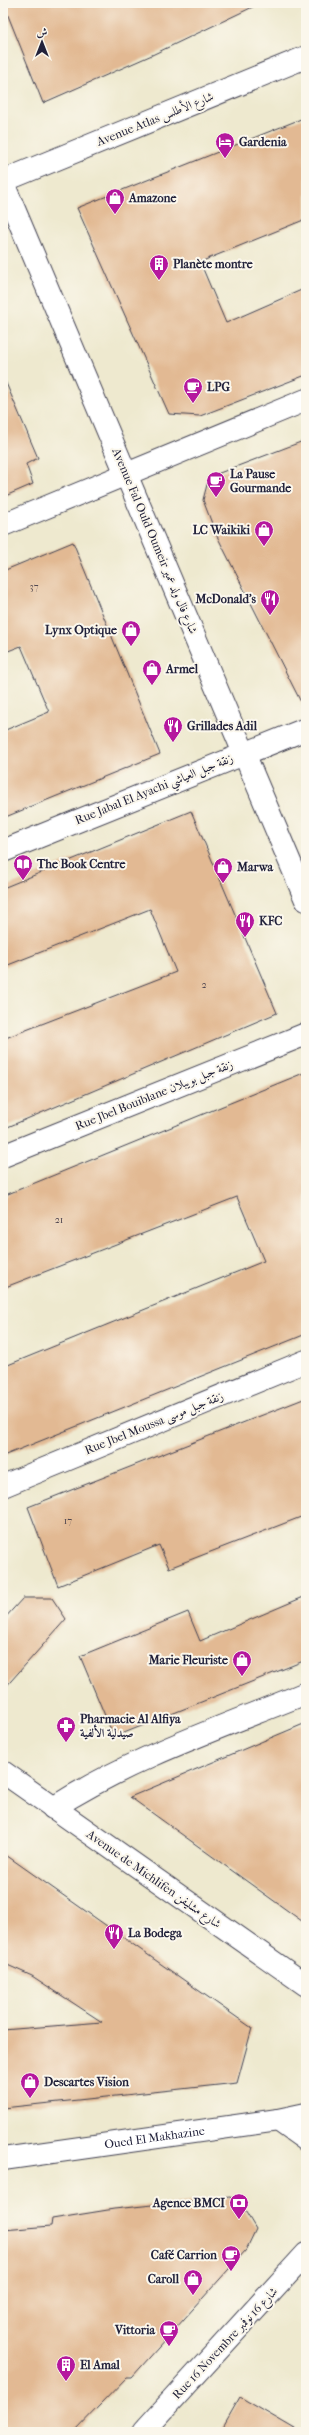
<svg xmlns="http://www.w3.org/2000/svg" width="309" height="2435" font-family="'IM FELL French Canon',Amiri,serif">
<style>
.building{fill:#e2b993}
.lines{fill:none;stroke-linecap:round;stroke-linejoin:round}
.street-casing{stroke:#414051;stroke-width:24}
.secondary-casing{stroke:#414051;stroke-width:24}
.street{stroke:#fff;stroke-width:22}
.secondary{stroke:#fff;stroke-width:22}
.labels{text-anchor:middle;stroke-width:4;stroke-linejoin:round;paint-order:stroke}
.number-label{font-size:10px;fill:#524851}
.street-label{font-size:12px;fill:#22223b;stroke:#fbf7ec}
.poi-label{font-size:12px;font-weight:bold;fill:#22223b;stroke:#fbf7ec;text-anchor:start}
</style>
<rect width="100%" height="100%" fill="#fbf7ec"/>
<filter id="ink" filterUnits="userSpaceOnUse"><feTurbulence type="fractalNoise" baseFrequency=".025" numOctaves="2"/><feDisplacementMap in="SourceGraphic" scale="8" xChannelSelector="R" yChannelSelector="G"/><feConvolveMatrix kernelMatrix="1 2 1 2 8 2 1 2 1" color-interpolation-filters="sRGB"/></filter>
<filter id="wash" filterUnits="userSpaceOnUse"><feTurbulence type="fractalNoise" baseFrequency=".012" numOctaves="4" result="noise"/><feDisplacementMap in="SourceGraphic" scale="16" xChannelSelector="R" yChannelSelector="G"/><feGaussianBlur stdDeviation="0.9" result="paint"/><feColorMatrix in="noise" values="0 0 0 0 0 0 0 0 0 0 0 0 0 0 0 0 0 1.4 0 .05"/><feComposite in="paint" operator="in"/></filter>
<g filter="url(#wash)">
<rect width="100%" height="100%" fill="#eee9cf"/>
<g id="blocks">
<g class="building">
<path d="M 3,3 L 261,3 L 152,55 L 43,103 Z"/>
<path d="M 306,117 L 306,219 L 200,262 L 226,323 L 306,288 L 306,375 L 200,416 L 169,414 L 77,208 Z"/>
<path d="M 3,376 L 38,458 L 26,464 L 33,484 L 3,497 Z"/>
<path d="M 306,440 L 306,712 L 216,534 L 203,500 L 209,477 Z"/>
<path d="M 73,542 L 160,754 L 3,818 L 3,731 L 49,712 L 21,646 L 3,653 L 3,571 Z"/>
<path d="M 191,811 L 277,1013 L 3,1129 L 3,1039 L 176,972 L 150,909 L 3,967 L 3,888 Z"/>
<path d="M 306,1072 L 306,1334 L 3,1456 L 3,1367 L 264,1261 L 237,1197 L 3,1288 L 3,1196 Z"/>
<path d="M 306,1398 L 306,1515 L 169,1568 L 159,1545 L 58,1586 L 28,1507 Z"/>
<path d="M 306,1596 L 306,1660 L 114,1737 L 80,1656 L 188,1612 L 200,1641 Z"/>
<path d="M 23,1598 L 52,1598 L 66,1619 L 3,1690 L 3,1620 Z"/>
<path d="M 306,1723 L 306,1924 L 130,1797 Z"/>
<path d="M 3,1853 L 252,2028 L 237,2083 L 3,2108 L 3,2030 L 102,2022 L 32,1976 L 3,1963 Z"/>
<path d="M 230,2197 L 241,2204 L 256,2229 L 246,2250 L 132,2377 L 127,2377 L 74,2432 L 3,2432 L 3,2230 L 51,2226 L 52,2219 L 114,2209 Z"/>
<path d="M 240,2397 L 300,2432 L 220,2432 Z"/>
</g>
</g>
</g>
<g filter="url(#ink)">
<use href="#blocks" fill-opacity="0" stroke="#414051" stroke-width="1"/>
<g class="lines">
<g class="street-casing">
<g id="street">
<path d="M 3,181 L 306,57"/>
<path d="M 3,525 L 306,400"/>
<path d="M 3,851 L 306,729"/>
<path d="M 3,1156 L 306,1034"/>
<path d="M 3,1486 L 306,1361"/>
<path d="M 53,1808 C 131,1758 220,1728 306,1693"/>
<path d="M 278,2120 L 306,2140"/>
<path id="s1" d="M 3,2159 L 278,2120 L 306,2114"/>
<path d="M 143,2432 L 306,2254"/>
</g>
</g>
<g class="secondary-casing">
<g id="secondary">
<path d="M 3,183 L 306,900"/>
<path d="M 3,1772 L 306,1985"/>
</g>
</g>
<use href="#street" class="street"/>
<use href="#secondary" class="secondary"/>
</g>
</g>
<defs>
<g id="hotel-pin" transform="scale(1)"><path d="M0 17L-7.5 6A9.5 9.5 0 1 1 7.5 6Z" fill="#b5179e" stroke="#fbf7ec"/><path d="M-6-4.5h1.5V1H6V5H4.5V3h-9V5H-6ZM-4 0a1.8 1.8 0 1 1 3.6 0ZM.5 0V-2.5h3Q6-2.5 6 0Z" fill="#fff"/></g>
<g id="shop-pin" transform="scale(1)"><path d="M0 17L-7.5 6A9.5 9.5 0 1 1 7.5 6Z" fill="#b5179e" stroke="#fbf7ec"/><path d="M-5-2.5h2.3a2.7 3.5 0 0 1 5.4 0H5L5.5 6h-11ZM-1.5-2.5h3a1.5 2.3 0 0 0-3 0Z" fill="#fff"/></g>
<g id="building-pin" transform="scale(1)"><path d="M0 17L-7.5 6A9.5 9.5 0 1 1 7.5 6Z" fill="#b5179e" stroke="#fbf7ec"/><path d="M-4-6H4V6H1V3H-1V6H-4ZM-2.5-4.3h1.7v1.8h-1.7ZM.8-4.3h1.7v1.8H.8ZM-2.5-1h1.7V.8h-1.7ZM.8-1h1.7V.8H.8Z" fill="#fff"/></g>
<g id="cafe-pin" transform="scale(1)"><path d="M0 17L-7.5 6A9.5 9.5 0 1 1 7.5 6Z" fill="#b5179e" stroke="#fbf7ec"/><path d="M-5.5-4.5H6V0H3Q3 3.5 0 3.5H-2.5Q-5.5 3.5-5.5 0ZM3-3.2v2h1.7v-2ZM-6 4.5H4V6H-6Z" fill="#fff"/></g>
<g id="restaurant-pin" transform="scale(1)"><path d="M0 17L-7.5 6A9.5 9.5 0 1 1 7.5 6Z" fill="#b5179e" stroke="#fbf7ec"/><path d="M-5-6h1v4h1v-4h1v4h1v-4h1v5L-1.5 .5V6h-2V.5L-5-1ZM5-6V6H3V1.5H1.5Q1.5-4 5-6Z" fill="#fff"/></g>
<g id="library-pin" transform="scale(1)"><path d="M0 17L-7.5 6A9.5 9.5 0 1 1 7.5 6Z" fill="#b5179e" stroke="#fbf7ec"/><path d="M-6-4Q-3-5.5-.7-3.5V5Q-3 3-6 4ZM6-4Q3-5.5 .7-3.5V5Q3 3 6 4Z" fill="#fff"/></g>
<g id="pharmacy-pin" transform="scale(1)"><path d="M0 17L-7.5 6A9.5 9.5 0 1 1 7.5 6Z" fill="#b5179e" stroke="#fbf7ec"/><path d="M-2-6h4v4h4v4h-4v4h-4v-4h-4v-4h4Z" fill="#fff"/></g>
<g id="bank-pin" transform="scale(1)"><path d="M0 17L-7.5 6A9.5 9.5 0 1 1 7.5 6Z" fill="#b5179e" stroke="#fbf7ec"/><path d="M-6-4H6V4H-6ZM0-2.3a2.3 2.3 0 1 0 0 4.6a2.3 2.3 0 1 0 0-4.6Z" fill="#fff"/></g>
</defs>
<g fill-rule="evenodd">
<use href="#hotel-pin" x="225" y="142"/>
<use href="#shop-pin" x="115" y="198"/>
<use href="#building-pin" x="159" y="264"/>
<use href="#cafe-pin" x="193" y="387"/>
<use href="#cafe-pin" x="216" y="481"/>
<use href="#shop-pin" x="264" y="530"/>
<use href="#restaurant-pin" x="270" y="599"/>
<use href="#shop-pin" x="131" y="630"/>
<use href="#shop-pin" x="152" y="669"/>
<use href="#restaurant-pin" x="173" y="726"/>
<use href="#library-pin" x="23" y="864"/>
<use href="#shop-pin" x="223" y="867"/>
<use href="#restaurant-pin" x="245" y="921"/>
<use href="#shop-pin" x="242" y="1660"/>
<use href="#pharmacy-pin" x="66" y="1726"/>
<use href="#restaurant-pin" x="114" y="1933"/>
<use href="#shop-pin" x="30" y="2082"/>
<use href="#bank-pin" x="239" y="2203"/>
<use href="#cafe-pin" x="231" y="2255"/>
<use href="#shop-pin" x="193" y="2279"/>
<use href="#cafe-pin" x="169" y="2330"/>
<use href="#building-pin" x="66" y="2365"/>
</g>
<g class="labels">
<g class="number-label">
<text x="34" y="590">37</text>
<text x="204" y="988">2</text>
<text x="59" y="1223">21</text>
<text x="68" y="1524">17</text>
</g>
<g class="street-label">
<text transform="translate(155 119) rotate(-22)" y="4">Avenue Atlas شارع الأطلس</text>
<text transform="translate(155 541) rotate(67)" y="4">Avenue Fal Ould Oumeir شارع فال ولد عمير</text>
<text transform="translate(154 789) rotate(-22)" y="4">Rue Jabal El Ayachi زنقة جبل العياشي</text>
<text transform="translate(154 1095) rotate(-22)" y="4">Rue Jbel Bouiblane زنقة جبل بويبلان</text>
<text transform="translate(154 1423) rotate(-22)" y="4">Rue Jbel Moussa زنقة جبل موسى</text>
<text transform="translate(154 1879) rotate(35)" y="4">Avenue de Michlifen شارع مشليفن</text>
<text dy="4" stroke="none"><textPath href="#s1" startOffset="153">Oued El Makhazine</textPath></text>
<text transform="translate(225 2343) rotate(-47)" y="4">Rue 16 Novembre شارع 16 نوفمبر</text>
</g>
<g class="poi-label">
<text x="239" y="146">Gardenia</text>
<text x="129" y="202">Amazone</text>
<text x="173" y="268">Planète montre</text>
<text x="207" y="391">LPG</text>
<text x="230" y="478">La Pause<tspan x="230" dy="14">Gourmande</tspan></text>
<text x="250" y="534" text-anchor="end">LC Waikiki</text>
<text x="256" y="603" text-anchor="end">McDonald's</text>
<text x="117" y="634" text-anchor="end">Lynx Optique</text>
<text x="166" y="673">Armel</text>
<text x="187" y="730">Grillades Adil</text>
<text x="37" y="868">The Book Centre</text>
<text x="237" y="871">Marwa</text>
<text x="259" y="925">KFC</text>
<text x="228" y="1664" text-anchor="end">Marie Fleuriste</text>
<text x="80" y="1723">Pharmacie Al Alfiya<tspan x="80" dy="14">صيدلية الألفية</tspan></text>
<text x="128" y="1937">La Bodega</text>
<text x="44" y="2086">Descartes Vision</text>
<text x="225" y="2207" text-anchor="end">Agence BMCI</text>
<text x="217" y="2259" text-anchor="end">Café Carrion</text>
<text x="179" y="2283" text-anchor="end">Caroll</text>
<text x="155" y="2334" text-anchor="end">Vittoria</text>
<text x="80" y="2369">El Amal</text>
</g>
</g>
<rect width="309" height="2435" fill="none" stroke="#fbf7ec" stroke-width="16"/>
<g transform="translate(42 42)" stroke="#fbf7ec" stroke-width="3" paint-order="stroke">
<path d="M0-3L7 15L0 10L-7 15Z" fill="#22223b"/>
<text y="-6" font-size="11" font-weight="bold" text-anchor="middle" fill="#22223b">ش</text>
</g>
</svg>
